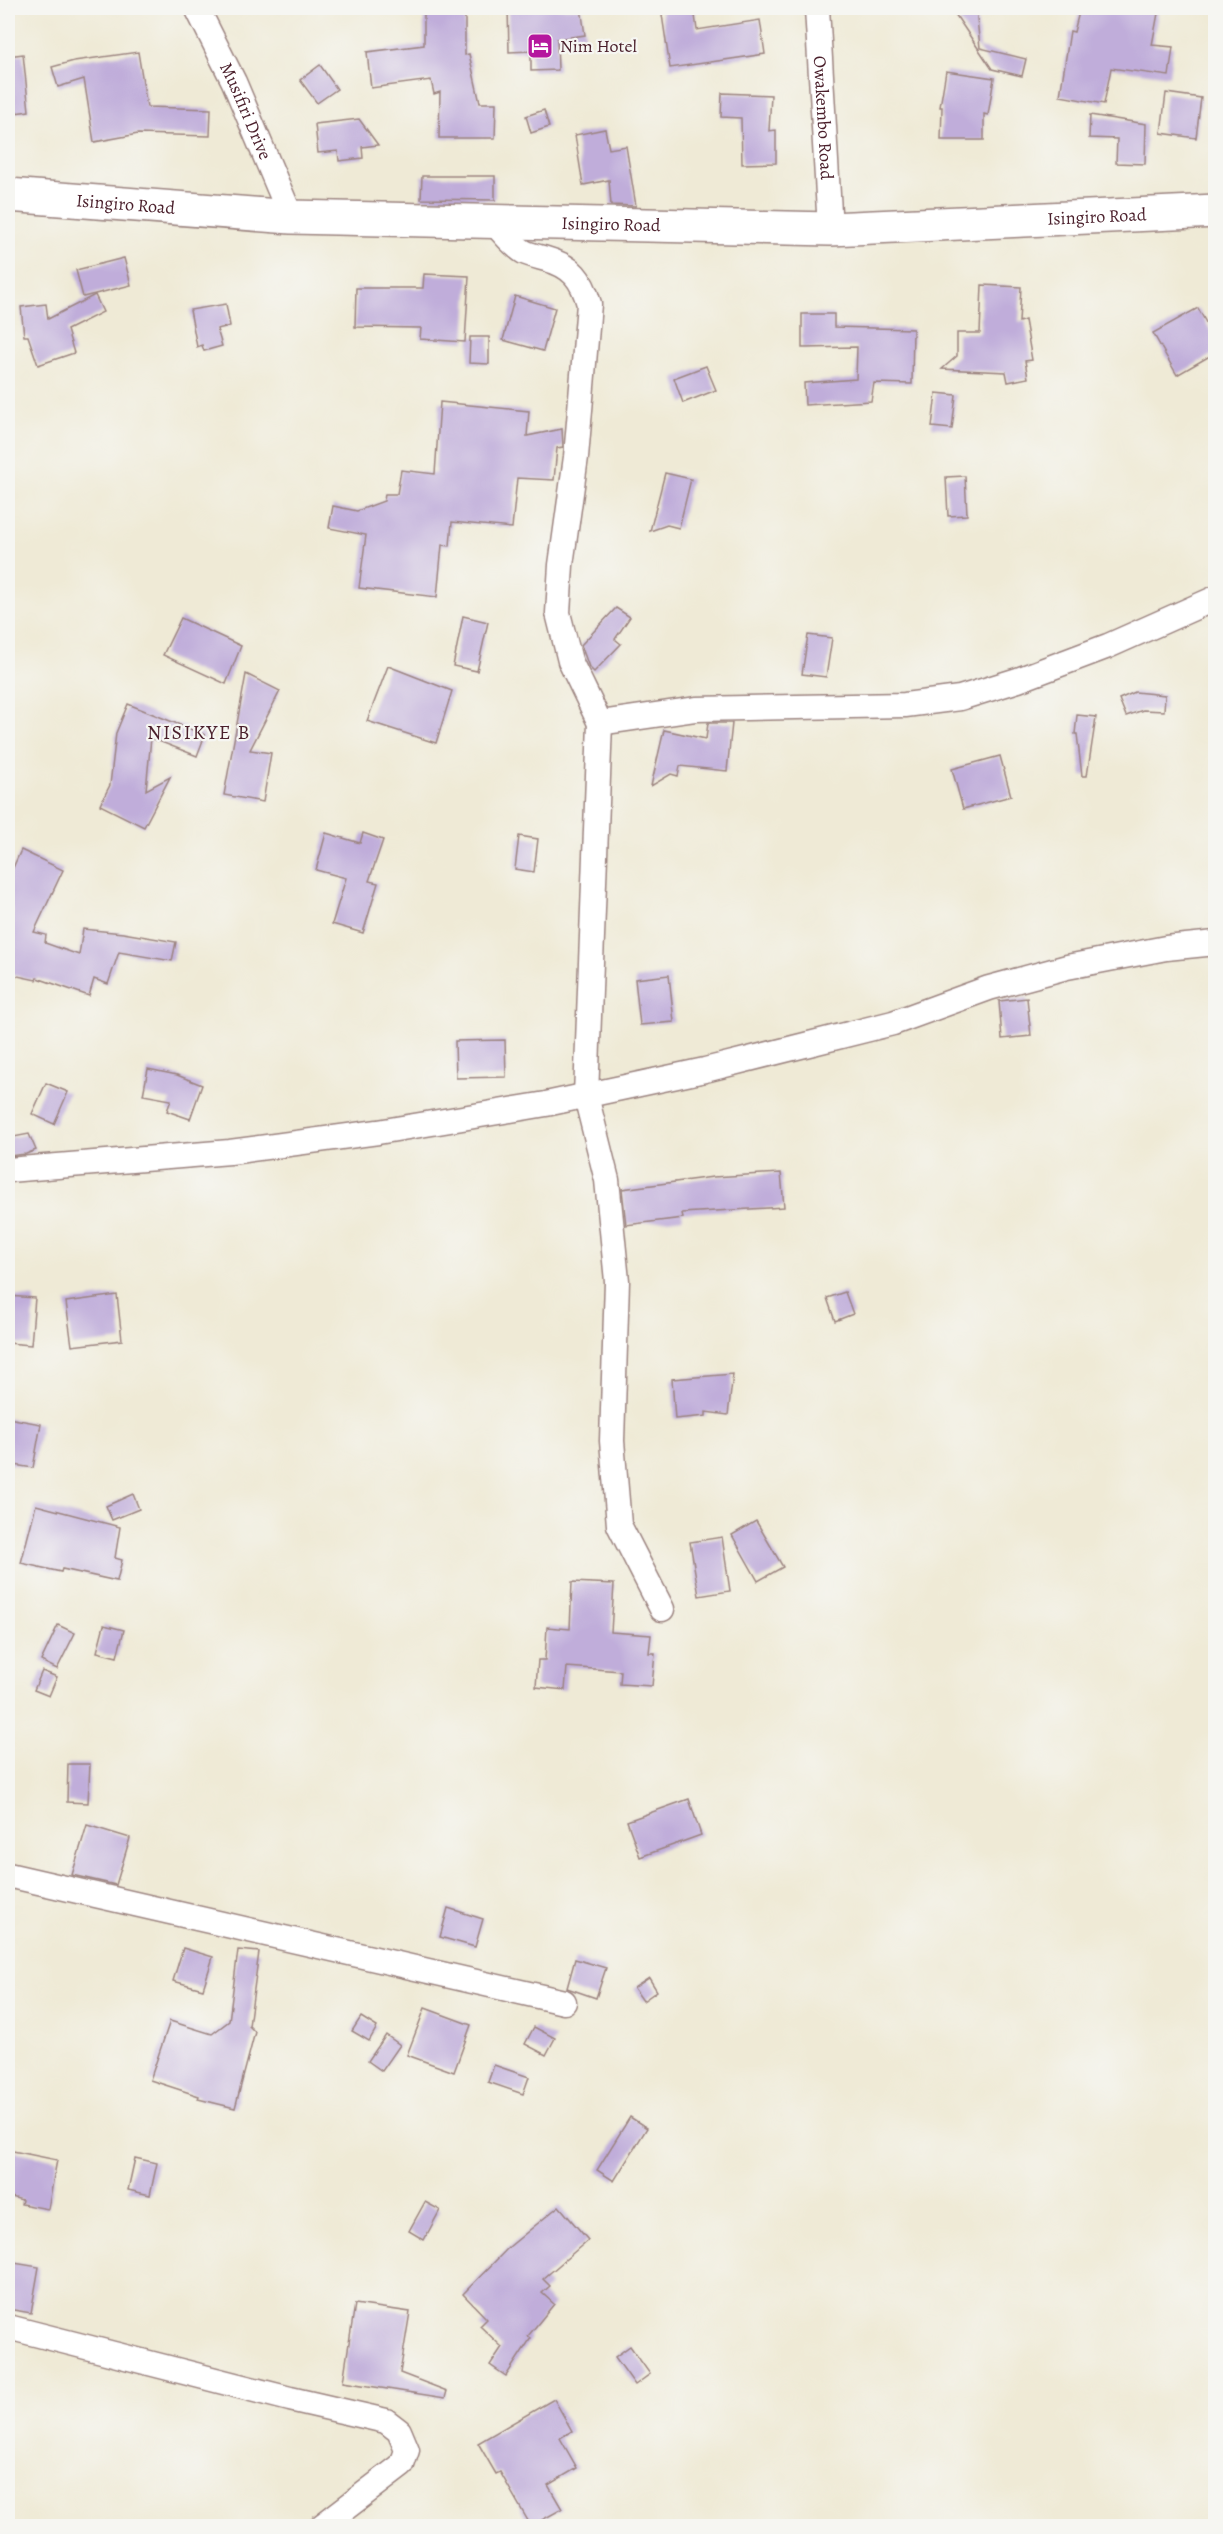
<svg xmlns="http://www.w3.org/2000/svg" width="1223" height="2534" font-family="Alegreya,serif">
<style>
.building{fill:#c0adda}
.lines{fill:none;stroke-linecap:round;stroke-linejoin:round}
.street-casing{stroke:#9c8480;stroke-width:27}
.primary-casing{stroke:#9c8480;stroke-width:36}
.street{stroke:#fff;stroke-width:24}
.primary{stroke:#fff;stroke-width:33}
.labels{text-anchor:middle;stroke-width:4.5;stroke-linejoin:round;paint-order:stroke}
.poi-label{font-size:18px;fill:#4a1f2b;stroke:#f6f6f2;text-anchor:start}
.street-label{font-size:18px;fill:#4a1f2b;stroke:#f6f6f2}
.neighbourhood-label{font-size:20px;letter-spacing:1.5px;fill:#4a1f2b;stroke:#f6f6f2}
</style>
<rect width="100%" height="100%" fill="#f6f6f2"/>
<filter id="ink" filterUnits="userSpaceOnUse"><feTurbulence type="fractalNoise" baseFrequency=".0167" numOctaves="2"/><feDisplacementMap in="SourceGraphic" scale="12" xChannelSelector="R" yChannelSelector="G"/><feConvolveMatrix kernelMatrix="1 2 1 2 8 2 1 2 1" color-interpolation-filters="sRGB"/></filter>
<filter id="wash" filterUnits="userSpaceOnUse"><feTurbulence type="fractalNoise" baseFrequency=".008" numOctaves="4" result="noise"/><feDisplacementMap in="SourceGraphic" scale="24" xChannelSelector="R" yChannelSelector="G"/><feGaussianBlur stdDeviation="1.35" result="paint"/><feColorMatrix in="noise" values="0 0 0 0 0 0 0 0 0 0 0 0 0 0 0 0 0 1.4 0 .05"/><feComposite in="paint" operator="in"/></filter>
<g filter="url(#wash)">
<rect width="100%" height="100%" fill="#efead6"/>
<g id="blocks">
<g class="building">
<path d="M 428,8 L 462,8 L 462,14 L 465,14 L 465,55 L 469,54 L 480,103 L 496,103 L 495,138 L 439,138 L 440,92 L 434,94 L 431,80 L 371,88 L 367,52 L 424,45 L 424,14 L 428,14 Z"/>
<path d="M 508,8 L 581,8 L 585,35 L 557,39 L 558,70 L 531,71 L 531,51 L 509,52 Z"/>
<path d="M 661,8 L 694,8 L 697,30 L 760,20 L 765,54 L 670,68 Z"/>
<path d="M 951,8 L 976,8 L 980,48 L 1026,59 L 1022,76 L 992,69 Z"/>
<path d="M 1080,8 L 1159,8 L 1152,45 L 1173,47 L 1169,76 L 1111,68 L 1104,104 L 1060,96 L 1070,31 L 1074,32 Z"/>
<path d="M 138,52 L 147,107 L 211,109 L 210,136 L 138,134 L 94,142 L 84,79 L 58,87 L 52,67 L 74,61 Z"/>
<path d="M 23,54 L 29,111 L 8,114 L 8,56 Z"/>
<path d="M 320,65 L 337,89 L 317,103 L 300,80 Z"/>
<path d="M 946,71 L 994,78 L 988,115 L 984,114 L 984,140 L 941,140 L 942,107 L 940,107 Z"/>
<path d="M 722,93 L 771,95 L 769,131 L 776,130 L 776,163 L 742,164 L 741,118 L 721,117 Z"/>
<path d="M 1166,93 L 1201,98 L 1196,138 L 1161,133 Z"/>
<path d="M 544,110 L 549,127 L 531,133 L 526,116 Z"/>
<path d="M 1090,115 L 1146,124 L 1145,164 L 1116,163 L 1117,139 L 1089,138 Z"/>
<path d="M 359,119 L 378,145 L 362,147 L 363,158 L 339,161 L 338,151 L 318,153 L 315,124 Z"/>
<path d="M 605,129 L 609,149 L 626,146 L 636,206 L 611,205 L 609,180 L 583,185 L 575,135 Z"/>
<path d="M 422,176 L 495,176 L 495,200 L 421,199 Z"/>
<path d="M 124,258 L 131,285 L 83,297 L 76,270 Z"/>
<path d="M 424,274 L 469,276 L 465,342 L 420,339 L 421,328 L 355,327 L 356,288 L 423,288 Z"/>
<path d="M 982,285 L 1021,287 L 1019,322 L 1025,320 L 1032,360 L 1025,361 L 1028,378 L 1008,382 L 1006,372 L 942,369 L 957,356 L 957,333 L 980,333 Z"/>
<path d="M 95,295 L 103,312 L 67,330 L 74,353 L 38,365 L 28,336 L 24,336 L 21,307 L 46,304 L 48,319 Z"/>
<path d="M 515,296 L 555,308 L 543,351 L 503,340 Z"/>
<path d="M 226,304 L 230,326 L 217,329 L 222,346 L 204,351 L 202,345 L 197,347 L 190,310 Z"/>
<path d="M 1198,308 L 1215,339 L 1215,353 L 1177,375 L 1153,333 Z"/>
<path d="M 802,314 L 834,314 L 834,327 L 913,329 L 912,384 L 874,383 L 871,401 L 805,405 L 804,383 L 856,379 L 857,347 L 802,348 Z"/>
<path d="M 470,337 L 489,337 L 489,364 L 469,363 Z"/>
<path d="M 706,366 L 716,390 L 683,403 L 674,378 Z"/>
<path d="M 936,393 L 956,395 L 952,429 L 932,427 Z"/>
<path d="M 440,402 L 529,411 L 527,436 L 562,429 L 563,447 L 557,448 L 554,480 L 517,478 L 512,528 L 452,522 L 450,546 L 442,545 L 437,597 L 359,588 L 366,535 L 329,528 L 333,506 L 357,511 L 384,501 L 385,494 L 397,494 L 401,470 L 435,474 Z"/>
<path d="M 665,473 L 691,479 L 679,528 L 667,525 L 650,531 Z"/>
<path d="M 965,476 L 967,515 L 948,516 L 946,477 Z"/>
<path d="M 616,608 L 630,617 L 615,639 L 621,644 L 594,672 L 589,667 L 581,645 Z"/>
<path d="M 463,616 L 488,622 L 477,671 L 453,666 Z"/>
<path d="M 181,618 L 241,646 L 226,684 L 163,655 Z"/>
<path d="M 808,635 L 832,638 L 826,677 L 802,674 Z"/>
<path d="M 388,666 L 452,691 L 436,743 L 367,721 Z"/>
<path d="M 246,674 L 280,691 L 250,750 L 271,753 L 263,802 L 224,795 Z"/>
<path d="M 1135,692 L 1165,695 L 1164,711 L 1143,710 L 1126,716 L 1119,699 Z"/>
<path d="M 128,704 L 205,735 L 197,756 L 151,738 L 146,790 L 170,777 L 144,827 L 100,805 L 110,785 L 116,733 Z"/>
<path d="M 1077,715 L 1096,717 L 1087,776 L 1082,776 L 1077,734 L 1075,734 Z"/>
<path d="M 708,723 L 732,723 L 727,771 L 680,766 L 678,776 L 671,774 L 651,786 L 664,730 L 706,739 Z"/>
<path d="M 1000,756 L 1011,796 L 963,809 L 952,769 Z"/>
<path d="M 326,833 L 360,843 L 363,833 L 383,840 L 369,881 L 378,883 L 363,933 L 332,924 L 346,878 L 316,870 Z"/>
<path d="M 519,836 L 538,839 L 534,872 L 515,869 Z"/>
<path d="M 21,850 L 63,870 L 34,932 L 46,935 L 45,943 L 79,955 L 83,929 L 123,933 L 176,942 L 172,961 L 119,952 L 108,984 L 94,979 L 89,996 L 37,978 L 36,980 L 8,974 L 8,934 L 13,910 L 8,907 L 8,879 Z"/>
<path d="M 669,975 L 674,1022 L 640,1025 L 635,979 Z"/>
<path d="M 1027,998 L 1031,1036 L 1002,1039 L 999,1001 Z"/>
<path d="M 505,1040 L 506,1077 L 456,1078 L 455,1041 Z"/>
<path d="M 148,1069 L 177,1075 L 202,1085 L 190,1119 L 167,1111 L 171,1100 L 143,1095 Z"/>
<path d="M 46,1083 L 68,1092 L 54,1124 L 32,1114 Z"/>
<path d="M 29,1134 L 36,1150 L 26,1154 L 8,1156 L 8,1138 Z"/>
<path d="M 781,1173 L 784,1207 L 682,1213 L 683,1218 L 626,1225 L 622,1189 L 713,1177 Z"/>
<path d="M 845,1292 L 853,1314 L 835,1321 L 827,1298 Z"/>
<path d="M 117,1295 L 122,1340 L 72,1346 L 66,1302 Z"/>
<path d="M 8,1296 L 35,1298 L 31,1345 L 8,1343 Z"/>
<path d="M 733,1374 L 728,1415 L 706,1412 L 706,1416 L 675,1419 L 672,1379 Z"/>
<path d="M 8,1418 L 41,1424 L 33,1468 L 8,1464 Z"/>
<path d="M 133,1494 L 139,1509 L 112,1520 L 106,1506 Z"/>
<path d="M 36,1505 L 120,1527 L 115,1558 L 122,1560 L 117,1581 L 62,1569 L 61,1572 L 21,1563 Z"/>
<path d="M 756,1521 L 783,1567 L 758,1581 L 732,1535 Z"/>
<path d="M 722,1537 L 730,1591 L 699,1596 L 690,1542 Z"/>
<path d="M 572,1582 L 614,1584 L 611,1632 L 651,1635 L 649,1653 L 655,1653 L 652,1686 L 620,1684 L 621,1671 L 567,1667 L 565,1690 L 536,1687 L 538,1660 L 545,1660 L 547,1627 L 570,1629 Z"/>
<path d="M 58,1625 L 75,1633 L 57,1669 L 41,1661 Z"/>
<path d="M 104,1625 L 124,1630 L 117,1657 L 97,1652 Z"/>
<path d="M 42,1671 L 57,1677 L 49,1696 L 34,1690 Z"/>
<path d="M 68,1764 L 90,1764 L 88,1803 L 67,1802 Z"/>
<path d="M 689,1799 L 701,1835 L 640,1857 L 627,1821 Z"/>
<path d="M 87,1825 L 130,1838 L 116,1885 L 72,1875 Z"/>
<path d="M 448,1908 L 483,1919 L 475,1947 L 440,1937 Z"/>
<path d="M 183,1948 L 213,1957 L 203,1989 L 173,1981 Z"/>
<path d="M 238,1950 L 259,1952 L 249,2026 L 255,2032 L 235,2108 L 198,2099 L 199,2096 L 150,2080 L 170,2021 L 212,2034 L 229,2021 Z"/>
<path d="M 575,1959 L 606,1968 L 596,1998 L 567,1988 Z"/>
<path d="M 649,1978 L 657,1991 L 643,2001 L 634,1988 Z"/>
<path d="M 425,2008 L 471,2025 L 454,2072 L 407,2055 Z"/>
<path d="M 361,2017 L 377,2027 L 369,2041 L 352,2031 Z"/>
<path d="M 534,2027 L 555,2038 L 546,2055 L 525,2044 Z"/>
<path d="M 386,2035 L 400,2045 L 382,2071 L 368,2061 Z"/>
<path d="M 494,2065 L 529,2077 L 523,2094 L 488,2082 Z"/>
<path d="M 630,2117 L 647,2128 L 614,2181 L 597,2170 Z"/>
<path d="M 8,2150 L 57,2160 L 48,2209 L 21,2204 L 22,2200 L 8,2196 Z"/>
<path d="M 135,2158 L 157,2163 L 150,2195 L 128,2190 Z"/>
<path d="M 425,2202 L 440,2210 L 424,2240 L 409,2231 Z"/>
<path d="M 559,2206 L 588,2240 L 543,2279 L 550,2286 L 542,2293 L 554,2304 L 528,2336 L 531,2338 L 506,2376 L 490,2365 L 502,2347 L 480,2326 L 487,2319 L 463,2294 L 509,2247 Z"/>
<path d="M 8,2262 L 39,2267 L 31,2313 L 8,2309 Z"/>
<path d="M 355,2304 L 410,2312 L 400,2373 L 447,2391 L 445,2398 L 343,2382 Z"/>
<path d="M 630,2346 L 650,2374 L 635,2385 L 615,2357 Z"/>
<path d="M 554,2399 L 572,2431 L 560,2438 L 577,2468 L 548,2485 L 562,2509 L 531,2526 L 500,2472 L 496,2474 L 478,2443 Z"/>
</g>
</g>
</g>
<g filter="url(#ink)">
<use href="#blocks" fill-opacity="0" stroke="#9c8480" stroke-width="1.5"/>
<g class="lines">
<g class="street-casing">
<g id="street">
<path id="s1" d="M 197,8 L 234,82 L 291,217"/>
<path id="s2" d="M 817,8 L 830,229"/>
<path d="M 493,222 C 503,232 511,244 524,252 C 530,255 539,257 546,259 C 572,266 582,279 589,304 L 576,457 L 561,565 L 558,613 L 570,661 L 600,723 L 696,709 L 905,705 L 960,698 L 1018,680 L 1108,646 L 1216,598"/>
<path d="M 600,723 L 586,1096 L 607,1180 L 617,1281 L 612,1441 L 619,1525 L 662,1609"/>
<path d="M 8,1170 L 230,1152 L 378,1132 L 546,1104 L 705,1070 L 893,1023 L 989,988 L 1067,967 L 1166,948 L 1216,943"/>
<path d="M 8,1875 L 564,2002"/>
<path d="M 8,2327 L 290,2399 L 386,2421 L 399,2431 L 407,2450 L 402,2465 L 322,2526"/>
</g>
</g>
<g class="primary-casing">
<g id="primary">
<path id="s3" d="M 8,195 L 291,217 L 830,229 L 1216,211"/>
</g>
</g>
<use href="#street" class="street"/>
<use href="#primary" class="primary"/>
</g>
</g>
<defs>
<g id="hotel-square" transform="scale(1.35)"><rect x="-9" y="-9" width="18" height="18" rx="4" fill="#b5179e" stroke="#f6f6f2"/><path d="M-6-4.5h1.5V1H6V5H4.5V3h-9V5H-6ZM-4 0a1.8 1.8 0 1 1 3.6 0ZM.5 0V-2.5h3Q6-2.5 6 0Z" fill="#fff"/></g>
</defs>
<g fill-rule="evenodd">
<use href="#hotel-square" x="540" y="46"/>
</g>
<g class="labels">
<g class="poi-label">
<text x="560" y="52">Nim Hotel</text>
</g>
<g class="street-label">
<text dy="6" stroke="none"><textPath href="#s1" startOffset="114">Musifiri Drive</textPath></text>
<text dy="6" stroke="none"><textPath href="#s2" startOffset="110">Owakembo Road</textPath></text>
<text dy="6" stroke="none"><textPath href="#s3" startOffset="118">Isingiro Road</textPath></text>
<text dy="6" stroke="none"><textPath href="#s3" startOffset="1090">Isingiro Road</textPath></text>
<text dy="6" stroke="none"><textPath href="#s3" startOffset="604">Isingiro Road</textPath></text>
</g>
<g class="neighbourhood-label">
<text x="199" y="739">NISIKYE B</text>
</g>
</g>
<rect width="1223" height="2534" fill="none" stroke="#f6f6f2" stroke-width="30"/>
</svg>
